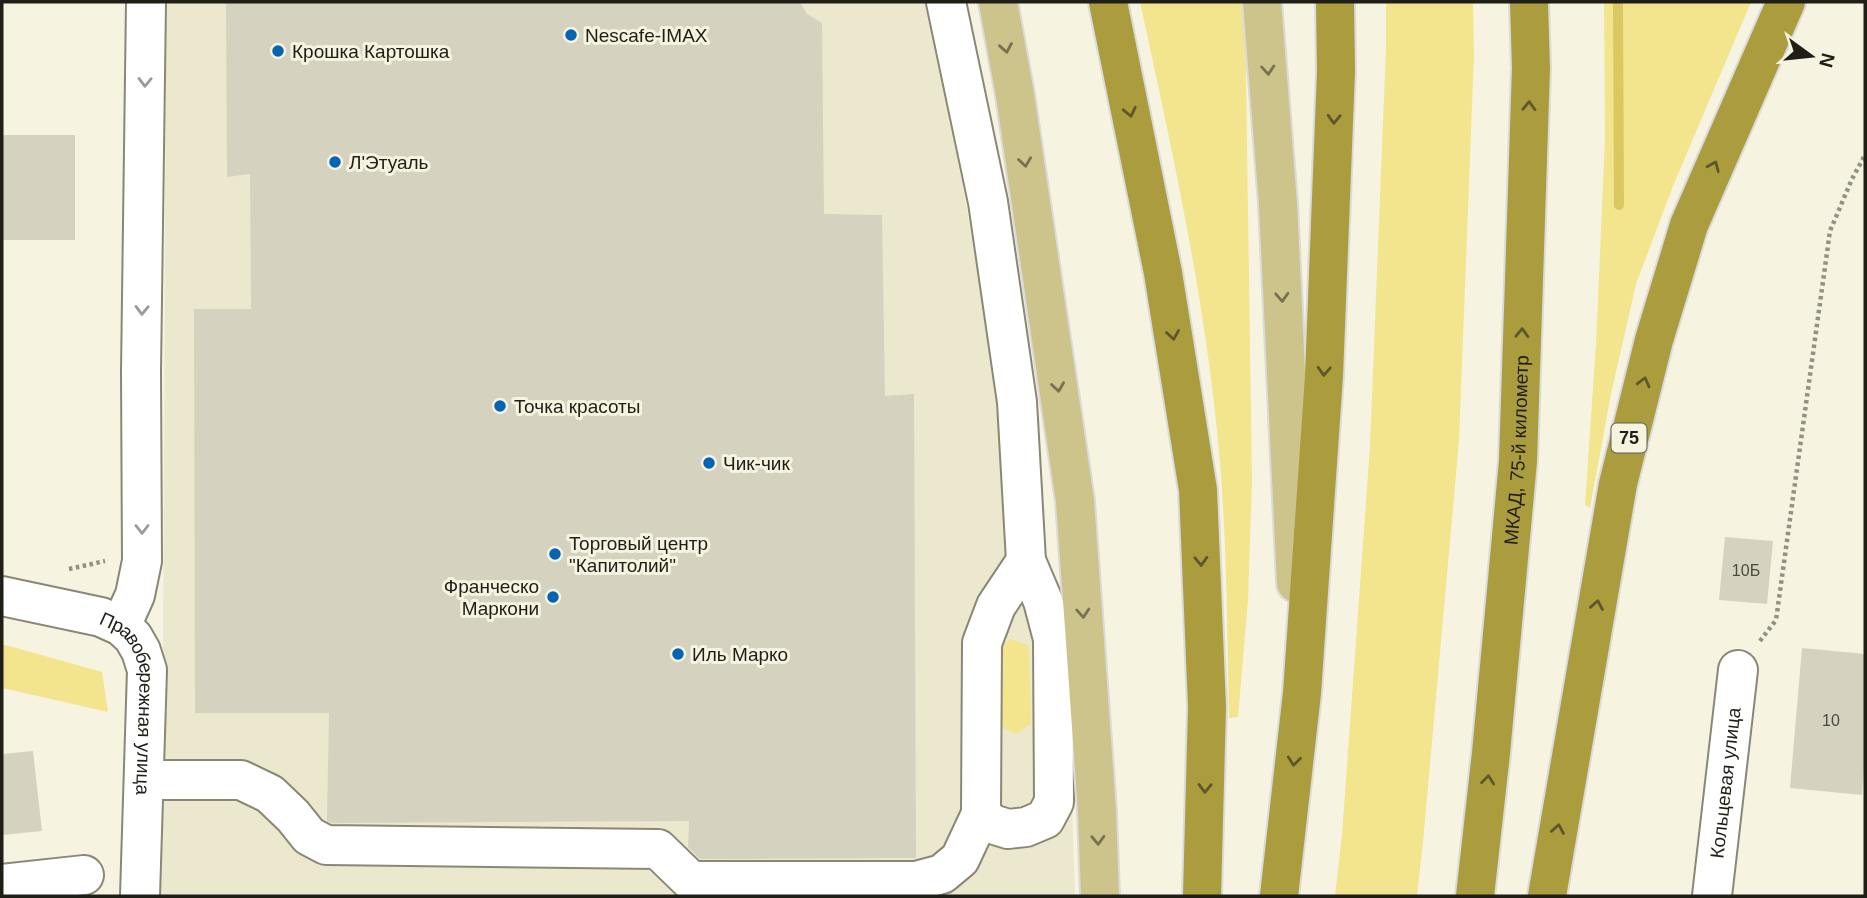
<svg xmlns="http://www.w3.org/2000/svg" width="1867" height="898" font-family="Arial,sans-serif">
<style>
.built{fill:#ece8cd}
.green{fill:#f2e58d}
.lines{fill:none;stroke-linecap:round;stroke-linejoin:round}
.stream{stroke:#d9c960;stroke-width:10}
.building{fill:#d5d2c0}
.minor-casing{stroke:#8a8776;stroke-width:42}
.major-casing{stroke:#dbdbda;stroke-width:42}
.highway-casing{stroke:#dbdbda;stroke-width:42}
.path{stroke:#939184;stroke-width:4.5;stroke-dasharray:3.5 3.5;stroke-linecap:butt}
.minor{stroke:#fff;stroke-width:38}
.major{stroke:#cdc48b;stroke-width:38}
.highway{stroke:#ab9d3e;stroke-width:38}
.oneway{stroke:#767151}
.oneway2{stroke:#9a9a97}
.oneway3{stroke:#5e5729}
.poi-dot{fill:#0465b2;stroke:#f6f4e1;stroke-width:2.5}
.labels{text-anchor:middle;stroke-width:6;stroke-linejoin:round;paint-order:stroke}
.number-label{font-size:16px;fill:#4c4b41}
.shield{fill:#f6f4e1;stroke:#605e54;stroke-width:2}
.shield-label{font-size:18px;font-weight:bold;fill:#1f1e17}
.poi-label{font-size:19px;fill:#1f1e17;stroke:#f6f4e1;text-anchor:start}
.street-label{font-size:19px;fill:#1f1e17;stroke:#f6f4e1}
</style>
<rect width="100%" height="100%" fill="#f6f4e1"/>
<path class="built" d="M 166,2 L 928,2 L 968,215 L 996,387 L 1012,565 L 1067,655 L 1075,896 L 158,896 L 163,712 Z"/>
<g class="green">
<path d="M 1140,2 L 1243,2 L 1245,9 L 1252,481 L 1248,600 L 1238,717 L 1229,718 C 1227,633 1227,547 1220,463 C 1207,307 1173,154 1140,2 Z"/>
<path d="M 1386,2 L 1473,2 L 1474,55 L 1459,441 L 1423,842 L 1417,896 L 1335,896 L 1342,835 L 1370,446 L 1386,48 Z"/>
<path d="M 1604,2 L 1751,2 L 1673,186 L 1636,284 L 1611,394 L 1590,508 L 1585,505 L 1596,344 L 1605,138 Z"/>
<path d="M 1011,639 L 1029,646 L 1031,724 L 1016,734 L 998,725 L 997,649 Z"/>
<path d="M 2,644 L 102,672 L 108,712 L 2,688 Z"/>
</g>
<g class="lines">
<path class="stream" d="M 1618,2 L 1619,205"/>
</g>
<g class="building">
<path d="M 226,2 L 800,2 L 807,14 L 822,23 L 824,214 L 882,215 L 885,396 L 914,394 L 916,858 L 700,859 L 688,847 L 689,821 L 332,823 L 327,821 L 329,713 L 195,713 L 194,309 L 251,309 L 250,174 L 227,177 Z"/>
<rect x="2" y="135" width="73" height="105"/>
<path d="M 1725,537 L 1773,541 L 1767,604 L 1719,600 Z"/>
<path d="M 1802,648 L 1865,654 L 1865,756 L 1862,795 L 1790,788 Z"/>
<path d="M 33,751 L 42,831 L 2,835 L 2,754 Z"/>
</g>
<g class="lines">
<g class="minor-casing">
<g id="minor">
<path d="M 946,2 L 988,202 L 1017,402 L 1026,561 L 1043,601 L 1053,639 L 1054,802 L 1045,819 L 1026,827 L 1008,829 L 992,824 L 981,814"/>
<path id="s1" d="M 2,596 L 101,617 L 121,626 L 133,637 L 141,651 L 147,670 L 140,896"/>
<path d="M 121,626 L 135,595 L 142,561 L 141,372 L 146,2"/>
<path d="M 144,780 L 241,780 L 270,794 L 293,816 L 309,836 L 326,845 L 658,849 L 691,881 L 916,881 L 942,874 L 960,859 L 981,814 L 982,643 L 996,606 L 1026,561"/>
<path d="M 2,884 L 84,875"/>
<path id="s2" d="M 1712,896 L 1738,670"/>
</g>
</g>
<g class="major-casing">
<g id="major">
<path d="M 998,2 L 1015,95 L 1075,501 L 1097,811 L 1100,896"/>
<path d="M 1262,2 L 1278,204 L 1296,583"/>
</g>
</g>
<g class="highway-casing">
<g id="highway">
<path d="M 1108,2 L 1163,273 L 1198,490 L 1207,707 L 1202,896"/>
<path d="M 1279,896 L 1302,693 L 1324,376 L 1336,71 L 1335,2"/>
<path id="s3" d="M 1475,896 L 1491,753 L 1518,461 L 1531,68 L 1529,2"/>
<path d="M 1547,896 L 1618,484 L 1654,340 L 1689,225 L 1786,2"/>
</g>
</g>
<g class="path">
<path d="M 69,569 L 105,561"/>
<path d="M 1760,641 L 1776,620 L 1830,231 L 1852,179 L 1865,155"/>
</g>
<use href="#minor" class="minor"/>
<use href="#major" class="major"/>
<use href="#highway" class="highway"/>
</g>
<defs><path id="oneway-chevron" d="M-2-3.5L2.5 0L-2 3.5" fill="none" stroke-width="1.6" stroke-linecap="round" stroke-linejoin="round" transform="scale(1.75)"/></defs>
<g class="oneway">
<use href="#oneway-chevron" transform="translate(1006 48) rotate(80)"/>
<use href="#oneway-chevron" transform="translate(1268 70) rotate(86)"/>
<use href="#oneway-chevron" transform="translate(1025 162) rotate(82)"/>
<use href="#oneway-chevron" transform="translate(1282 297) rotate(87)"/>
<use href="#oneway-chevron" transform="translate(1058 387) rotate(82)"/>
<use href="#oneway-chevron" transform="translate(1083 613) rotate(86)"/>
<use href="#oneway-chevron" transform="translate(1098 840) rotate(88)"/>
</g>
<g class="oneway2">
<use href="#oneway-chevron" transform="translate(145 82) rotate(91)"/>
<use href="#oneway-chevron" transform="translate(142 310) rotate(91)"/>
<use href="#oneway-chevron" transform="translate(142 529) rotate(90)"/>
</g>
<g class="oneway3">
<use href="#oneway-chevron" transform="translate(1529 106) rotate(-88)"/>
<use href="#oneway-chevron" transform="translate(1130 112) rotate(78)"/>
<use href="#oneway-chevron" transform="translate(1334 119) rotate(92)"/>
<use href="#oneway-chevron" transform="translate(1714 166) rotate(-67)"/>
<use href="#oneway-chevron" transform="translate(1522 333) rotate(-88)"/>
<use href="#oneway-chevron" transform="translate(1173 335) rotate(81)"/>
<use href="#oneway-chevron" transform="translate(1324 371) rotate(93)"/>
<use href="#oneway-chevron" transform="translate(1644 382) rotate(-76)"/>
<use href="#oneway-chevron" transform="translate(1201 561) rotate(88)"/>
<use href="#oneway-chevron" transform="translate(1597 605) rotate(-80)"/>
<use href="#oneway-chevron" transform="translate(1294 761) rotate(96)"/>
<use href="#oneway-chevron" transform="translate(1488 780) rotate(-84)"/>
<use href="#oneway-chevron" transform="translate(1205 788) rotate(91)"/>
<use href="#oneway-chevron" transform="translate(1558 829) rotate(-80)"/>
</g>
<g class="poi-dot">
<circle cx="571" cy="35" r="7"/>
<circle cx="278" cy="51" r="7"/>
<circle cx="335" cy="162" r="7"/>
<circle cx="500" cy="406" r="7"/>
<circle cx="709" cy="463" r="7"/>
<circle cx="555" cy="554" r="7"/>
<circle cx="553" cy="597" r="7"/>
<circle cx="678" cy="654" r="7"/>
</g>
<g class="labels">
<g class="number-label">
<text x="1746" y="576">10Б</text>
<text x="1831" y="726">10</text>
</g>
<rect class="shield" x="1611.5" y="423.5" width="35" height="29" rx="5"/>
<g class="shield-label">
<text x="1629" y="444">75</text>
</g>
<g class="poi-label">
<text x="585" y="42">Nescafe-IMAX</text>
<text x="292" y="58">Крошка Картошка</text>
<text x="349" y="169">Л'Этуаль</text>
<text x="514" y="413">Точка красоты</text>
<text x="723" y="470">Чик-чик</text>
<text x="569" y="550">Торговый центр<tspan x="569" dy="22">"Капитолий"</tspan></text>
<text x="539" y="593" text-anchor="end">Франческо<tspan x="539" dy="22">Маркони</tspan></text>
<text x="692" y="661">Иль Марко</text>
</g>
<g class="street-label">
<text dy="7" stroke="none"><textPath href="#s3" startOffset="448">МКАД, 75-й километр</textPath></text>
<text dy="7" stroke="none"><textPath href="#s1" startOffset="201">Правобережная улица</textPath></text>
<text dy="7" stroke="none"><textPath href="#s2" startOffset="114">Кольцевая улица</textPath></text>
</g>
</g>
<rect width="1867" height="898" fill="none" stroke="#1f1e17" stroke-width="7"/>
<g transform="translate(1811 56) rotate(105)" stroke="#f6f4e1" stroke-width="5" paint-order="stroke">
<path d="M0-5L12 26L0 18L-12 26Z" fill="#1f1e17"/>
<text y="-10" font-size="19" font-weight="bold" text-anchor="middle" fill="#1f1e17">N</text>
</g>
</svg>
